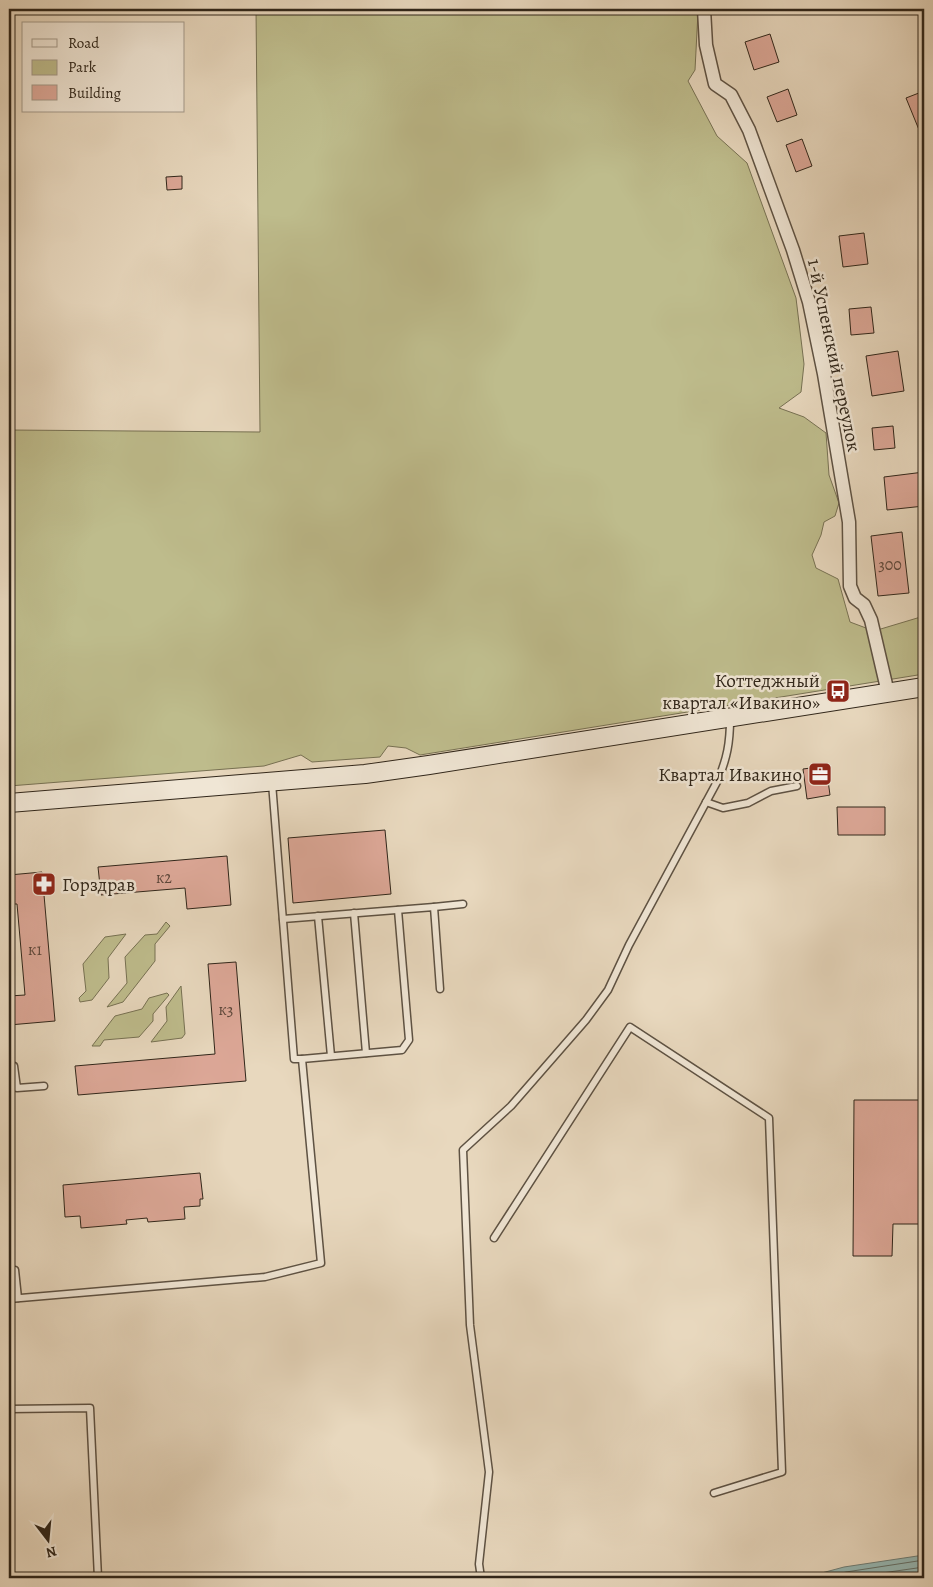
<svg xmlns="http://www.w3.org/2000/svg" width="933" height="1587" font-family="Alegreya,serif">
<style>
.green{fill:#bebc8c;stroke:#777153}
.water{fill:#97b9b5;stroke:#6e7e77}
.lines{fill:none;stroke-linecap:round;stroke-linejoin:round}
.shore{stroke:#647068;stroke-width:1}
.building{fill:#dda898;stroke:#30261a}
.service-casing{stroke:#5e5243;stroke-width:9}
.minor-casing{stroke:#5e5243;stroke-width:15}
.secondary-casing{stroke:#30261a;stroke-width:20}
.service{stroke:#f0e6d5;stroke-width:6}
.minor{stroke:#f0e6d5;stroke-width:12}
.secondary{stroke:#f0e6d5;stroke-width:18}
.labels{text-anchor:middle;stroke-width:5;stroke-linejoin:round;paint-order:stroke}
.number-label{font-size:16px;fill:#5b463a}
.street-label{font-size:19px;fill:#30261a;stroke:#f0e6d5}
.poi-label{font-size:19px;fill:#30261a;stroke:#f0e6d5;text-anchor:end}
</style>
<rect width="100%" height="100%" fill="#e8d8be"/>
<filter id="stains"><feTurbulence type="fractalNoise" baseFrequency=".004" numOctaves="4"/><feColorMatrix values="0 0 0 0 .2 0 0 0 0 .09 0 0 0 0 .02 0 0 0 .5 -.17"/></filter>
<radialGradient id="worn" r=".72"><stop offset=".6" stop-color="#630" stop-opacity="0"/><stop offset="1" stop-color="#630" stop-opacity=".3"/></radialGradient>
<g class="green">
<path d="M 256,9 L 697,9 L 698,12 L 695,70 L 688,81 L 717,136 L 747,163 L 796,298 L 804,364 L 801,392 L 779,408 L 804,417 L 826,433 L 829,475 L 839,503 L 835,516 L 824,522 L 821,535 L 812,555 L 816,568 L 838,579 L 850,622 L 874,631 L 924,616 L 924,674 L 420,755 L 406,748 L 388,746 L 380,757 L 312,762 L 301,755 L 264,766 L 9,786 L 9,430 L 260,432 Z"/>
<path d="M 166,922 L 170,926 L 155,944 L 155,961 L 123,1002 L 107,1007 L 127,983 L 125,957 L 145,935 L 157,934 Z"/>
<path d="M 126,934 L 108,958 L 109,978 L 92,1000 L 80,1002 L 79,998 L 86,991 L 83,964 L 105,937 Z"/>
<path d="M 181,986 L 185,1034 L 182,1038 L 151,1042 L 167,1021 L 166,1007 Z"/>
<path d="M 167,993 L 169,995 L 153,1014 L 153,1021 L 139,1037 L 104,1040 L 100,1046 L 92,1046 L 115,1016 L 142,1009 L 149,998 Z"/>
</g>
<path class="water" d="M 924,1555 L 924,1578 L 803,1578 L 844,1567 Z"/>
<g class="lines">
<g class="shore">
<path d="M 822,1578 L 846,1572 L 924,1560"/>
<path d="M 847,1578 L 924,1567"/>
</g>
</g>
<g class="building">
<path d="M 770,34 L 779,62 L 754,70 L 745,42 Z"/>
<path d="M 788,89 L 797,115 L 777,122 L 767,97 Z"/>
<path d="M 924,91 L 924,142 L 906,98 Z"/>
<path d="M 802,139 L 812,166 L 796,172 L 786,145 Z"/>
<path d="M 182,176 L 182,189 L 167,190 L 166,177 Z"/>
<path d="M 864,233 L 868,264 L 843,267 L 839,236 Z"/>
<path d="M 871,307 L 874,333 L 851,335 L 849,309 Z"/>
<path d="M 898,351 L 904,391 L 872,396 L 866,356 Z"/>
<path d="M 893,426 L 895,448 L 874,450 L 872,428 Z"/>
<path d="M 924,472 L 924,506 L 887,510 L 884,477 Z"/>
<path d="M 902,532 L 909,593 L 878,596 L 871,536 Z"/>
<path d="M 826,766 L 830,795 L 807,799 L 803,769 Z"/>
<path d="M 837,807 L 885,807 L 885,835 L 838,835 Z"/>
<path d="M 385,830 L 391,894 L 293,903 L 288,838 Z"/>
<path d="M 227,856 L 231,905 L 187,909 L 185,888 L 101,895 L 98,867 Z"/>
<path d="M 42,872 L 55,1021 L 9,1025 L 9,996 L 25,995 L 17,904 L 9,904 L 9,875 Z"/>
<path d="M 236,962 L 246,1081 L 78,1095 L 75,1066 L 215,1054 L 208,964 Z"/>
<path d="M 854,1100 L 924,1100 L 924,1224 L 893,1224 L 892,1256 L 853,1256 Z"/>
<path d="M 200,1173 L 203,1199 L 200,1199 L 200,1206 L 184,1207 L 185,1219 L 148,1222 L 147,1218 L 126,1220 L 127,1224 L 81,1228 L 80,1216 L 65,1217 L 63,1185 Z"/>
</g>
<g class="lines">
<g class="service-casing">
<g id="service">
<path d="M 706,802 L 723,808 L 748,803 L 771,791 L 797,786"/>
<path d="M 434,907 L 463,904"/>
<path d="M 354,913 L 366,1053"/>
<path d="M 318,916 L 331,1056"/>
<path d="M 283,919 L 434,907 L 440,989"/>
<path d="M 302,1059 L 402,1050 L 409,1040 L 398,910"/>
<path d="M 9,1066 L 14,1066 L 17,1088 L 44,1086"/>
<path d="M 494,1238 L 630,1027 L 769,1118 L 782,1472 L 714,1493"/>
<path d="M 9,1271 L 15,1270 L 18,1298"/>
<path d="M 9,1299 L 265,1277 L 321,1263 L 302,1059 L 294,1059 L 272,783"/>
<path d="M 9,1409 L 90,1408 L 98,1578"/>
<path d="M 481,1578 L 479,1564 L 489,1472 L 470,1325 L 463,1150 L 511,1106 L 586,1020 L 608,990 L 629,945 L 718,780 C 727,758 730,743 730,719"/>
</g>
</g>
<g class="minor-casing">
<path id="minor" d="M 704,9 L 706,45 L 715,84 L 731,95 L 749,130 L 793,250 L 809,302 L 824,374 L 849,522 L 850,586 L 855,598 L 864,605 L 871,620 L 888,693"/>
</g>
<g class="secondary-casing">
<path id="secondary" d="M 9,803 L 365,774 L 429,765 L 924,687"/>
</g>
<use href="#service" class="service"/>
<use href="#minor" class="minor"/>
<use href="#secondary" class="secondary"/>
</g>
<defs>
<g id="bus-square" transform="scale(1.25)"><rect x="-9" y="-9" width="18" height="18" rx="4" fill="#8f2418" stroke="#f0e6d5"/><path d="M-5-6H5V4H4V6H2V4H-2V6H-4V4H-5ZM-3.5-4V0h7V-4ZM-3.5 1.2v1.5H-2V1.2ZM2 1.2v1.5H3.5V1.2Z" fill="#fff"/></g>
<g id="office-square" transform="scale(1.25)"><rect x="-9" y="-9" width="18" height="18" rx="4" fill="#8f2418" stroke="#f0e6d5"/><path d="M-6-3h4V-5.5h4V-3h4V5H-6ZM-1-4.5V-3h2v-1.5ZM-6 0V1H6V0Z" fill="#fff"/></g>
<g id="pharmacy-square" transform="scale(1.25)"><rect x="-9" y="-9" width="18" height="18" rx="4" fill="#8f2418" stroke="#f0e6d5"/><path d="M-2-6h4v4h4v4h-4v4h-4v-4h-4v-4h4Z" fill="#fff"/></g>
</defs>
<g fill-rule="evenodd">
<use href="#bus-square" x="838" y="691"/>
<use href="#office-square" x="820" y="774"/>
<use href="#pharmacy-square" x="44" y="884"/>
</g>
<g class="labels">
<g class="number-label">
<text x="890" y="570">300</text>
<text x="164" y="883">к2</text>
<text x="35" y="955">к1</text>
<text x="226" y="1015">к3</text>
</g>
<g class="street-label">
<text transform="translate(835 355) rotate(78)" y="7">1-й Успенский переулок</text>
</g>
<g class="poi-label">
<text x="820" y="687">Коттеджный<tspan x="820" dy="22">квартал «Ивакино»</tspan></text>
<text x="802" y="781">Квартал Ивакино</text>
<text x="62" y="891" text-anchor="start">Горздрав</text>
</g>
</g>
<rect width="933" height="1587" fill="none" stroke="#e8d8be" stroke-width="30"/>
<rect x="10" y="10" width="913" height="1567" fill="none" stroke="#30261a" stroke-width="2.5"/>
<rect x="15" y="15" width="903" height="1557" fill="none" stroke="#30261a"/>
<rect x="22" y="22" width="162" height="90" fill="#f0e6d5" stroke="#a3998a"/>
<rect x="32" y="39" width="25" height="8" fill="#f0e6d5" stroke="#a3998a"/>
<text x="68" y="48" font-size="15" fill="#30261a">Road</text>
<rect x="32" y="60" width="25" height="15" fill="#bebc8c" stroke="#a3998a"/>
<text x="68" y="72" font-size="15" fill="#30261a">Park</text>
<rect x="32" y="85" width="25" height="15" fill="#dda898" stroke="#a3998a"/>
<text x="68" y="98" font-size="15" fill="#30261a">Building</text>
<g transform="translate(48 1540) rotate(164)" stroke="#f0e6d5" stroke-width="4" paint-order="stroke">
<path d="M0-4L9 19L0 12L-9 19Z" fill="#30261a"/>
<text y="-8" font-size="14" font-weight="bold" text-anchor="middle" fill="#30261a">N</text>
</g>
<rect width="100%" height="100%" filter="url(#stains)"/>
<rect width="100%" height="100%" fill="url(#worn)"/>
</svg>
